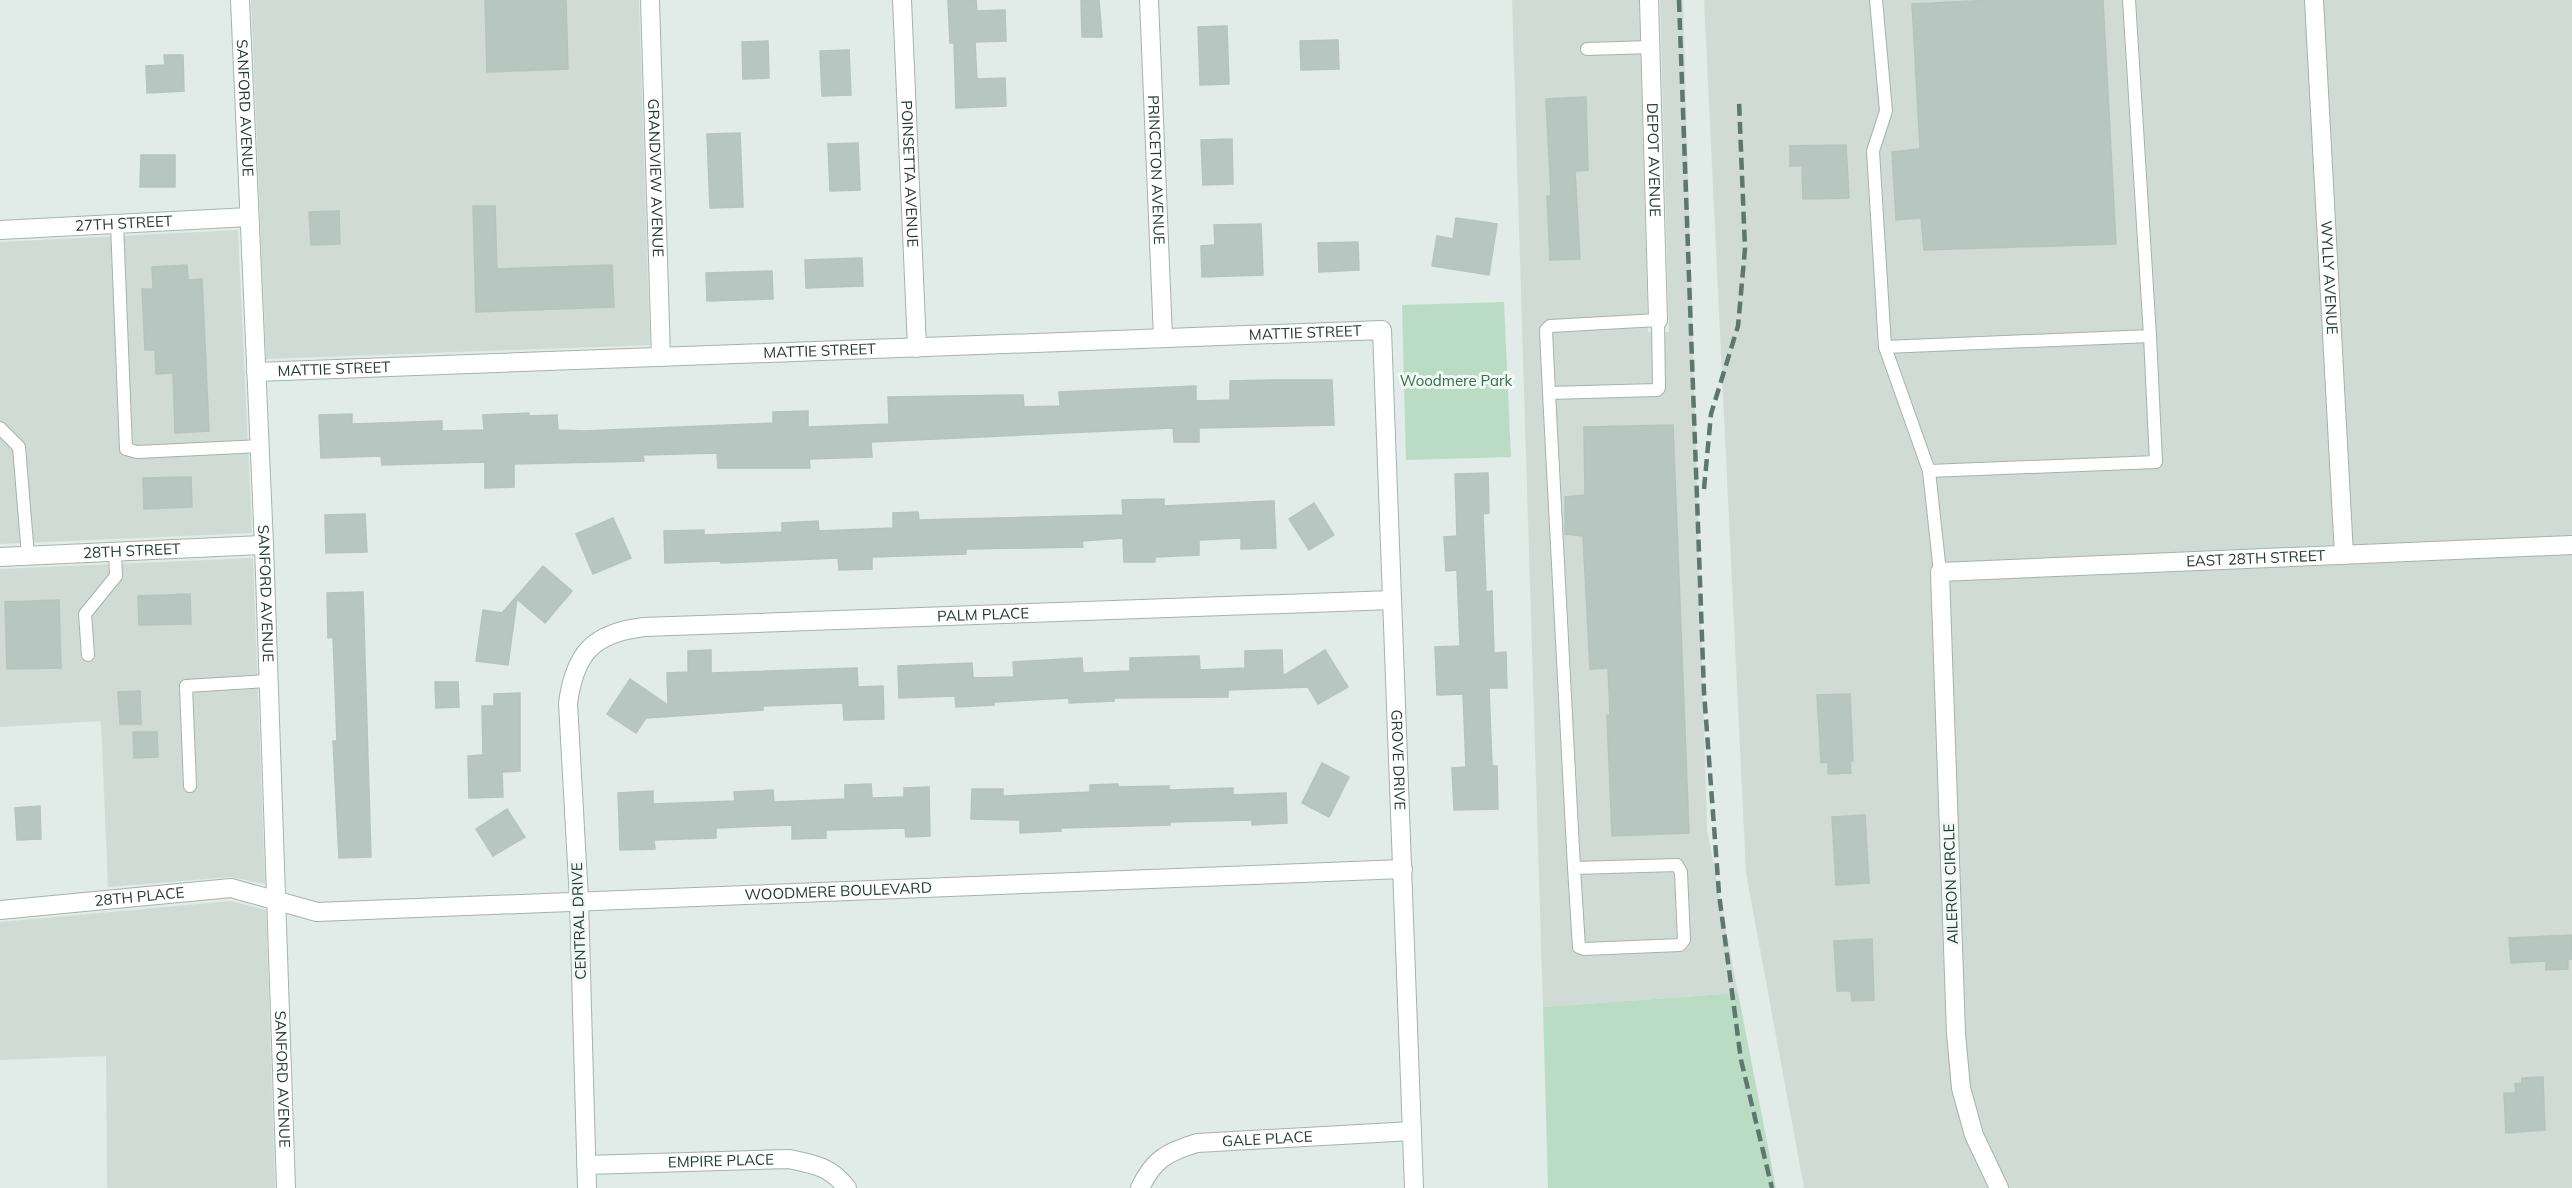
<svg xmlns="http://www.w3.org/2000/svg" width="2572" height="1188" font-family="Mulish,sans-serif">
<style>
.built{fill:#d0dbd6}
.green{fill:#bbdcc4}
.building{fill:#b7c6c0;stroke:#b4c5be;stroke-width:1.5}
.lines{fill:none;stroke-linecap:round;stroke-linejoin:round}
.lane-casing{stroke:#a4b3ae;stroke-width:14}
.street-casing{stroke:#a4b3ae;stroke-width:20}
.secondary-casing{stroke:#a0b7af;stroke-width:20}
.lane{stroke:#fff;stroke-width:12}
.street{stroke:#fff;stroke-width:18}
.secondary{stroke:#fff;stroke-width:18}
.rail{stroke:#5d7770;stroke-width:4.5;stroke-dasharray:12 6;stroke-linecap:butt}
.labels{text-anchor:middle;stroke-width:6;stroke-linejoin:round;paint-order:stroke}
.street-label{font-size:15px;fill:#223b34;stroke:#f2f8f5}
.park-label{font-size:15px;fill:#2e7147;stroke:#f2f8f5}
</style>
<rect width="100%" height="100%" fill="#e1ebe7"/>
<g class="built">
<path d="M 251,0 L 639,0 L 650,345 L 266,359 Z"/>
<path d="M 1512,0 L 1639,0 L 1648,332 L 1669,332 L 1660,0 L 1683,0 L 1707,830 L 1738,993 L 1543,1007 Z"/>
<path d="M 1704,0 L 2572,0 L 2572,1188 L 1804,1188 L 1746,873 Z"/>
<path d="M 238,230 L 252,533 L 0,544 L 0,242 Z"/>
<path d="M 253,558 L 265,884 L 231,877 L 108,887 L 101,721 L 0,727 L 0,569 Z"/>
<path d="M 231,901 L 266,910 L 275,1188 L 107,1188 L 106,1056 L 0,1060 L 0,922 Z"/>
</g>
<g class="green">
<path d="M 1504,302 L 1511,457 L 1406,460 L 1402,305 Z"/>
<path d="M 1738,993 L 1776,1188 L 1548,1188 L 1543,1007 Z"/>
</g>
<g class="building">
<path d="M 485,0 L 566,0 L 568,69 L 487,72 Z"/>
<path d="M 948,0 L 976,0 L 977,11 L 1005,10 L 1006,41 L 975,42 L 977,79 L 1005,78 L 1006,106 L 956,108 L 954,43 L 950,43 Z"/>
<path d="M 1081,0 L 1099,0 L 1102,37 L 1082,37 Z"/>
<path d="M 1992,0 L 2103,0 L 2116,244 L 1924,250 L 1921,218 L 1896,220 L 1892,152 L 1920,149 L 1912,4 Z"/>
<path d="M 1227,26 L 1229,84 L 1200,85 L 1198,27 Z"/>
<path d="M 1338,40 L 1339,69 L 1301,70 L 1300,41 Z"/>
<path d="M 768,41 L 769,78 L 743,79 L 742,42 Z"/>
<path d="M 849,50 L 851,95 L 822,96 L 820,51 Z"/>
<path d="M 164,55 L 183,55 L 184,91 L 147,93 L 146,66 L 165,65 Z"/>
<path d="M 1586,97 L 1588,170 L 1575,171 L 1580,259 L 1550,260 L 1547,196 L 1551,196 L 1546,99 Z"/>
<path d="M 740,133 L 743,207 L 710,208 L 707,134 Z"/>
<path d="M 1232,139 L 1233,184 L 1203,185 L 1201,140 Z"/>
<path d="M 858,143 L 860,190 L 830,191 L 828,144 Z"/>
<path d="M 1846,145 L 1849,198 L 1803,199 L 1802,166 L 1790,166 L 1790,146 Z"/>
<path d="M 141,155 L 175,155 L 175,187 L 140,187 Z"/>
<path d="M 473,206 L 495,206 L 497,269 L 612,265 L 614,307 L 476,312 Z"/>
<path d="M 339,211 L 340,244 L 311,245 L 309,212 Z"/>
<path d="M 1456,218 L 1497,224 L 1489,275 L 1432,266 L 1437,236 L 1453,239 Z"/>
<path d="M 1261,224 L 1263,275 L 1202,277 L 1201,246 L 1215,245 L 1214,225 Z"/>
<path d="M 1358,242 L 1359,270 L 1319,272 L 1318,243 Z"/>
<path d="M 862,258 L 863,286 L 806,288 L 805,260 Z"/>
<path d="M 187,265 L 188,280 L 202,279 L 209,431 L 175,433 L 173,373 L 156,374 L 155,350 L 145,350 L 142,289 L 153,289 L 152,267 Z"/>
<path d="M 772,271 L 773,299 L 707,301 L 706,273 Z"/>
<path d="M 1271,380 L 1332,380 L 1334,425 L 1199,428 L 1199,442 L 1174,442 L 1173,428 L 871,442 L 872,457 L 809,459 L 810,468 L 718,468 L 717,453 L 643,455 L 644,461 L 514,464 L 514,487 L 485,488 L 485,462 L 382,465 L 381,456 L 321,458 L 319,415 L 352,414 L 352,424 L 442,421 L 442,431 L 484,430 L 483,415 L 529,413 L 529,416 L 557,415 L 558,430 L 584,431 L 773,423 L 773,412 L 808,411 L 808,427 L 889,424 L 888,397 L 1023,395 L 1024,407 L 1060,406 L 1059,392 L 1196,386 L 1196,401 L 1230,400 L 1230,381 Z"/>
<path d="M 1673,425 L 1689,833 L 1612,836 L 1607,715 L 1610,715 L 1608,668 L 1590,669 L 1583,536 L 1565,534 L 1565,497 L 1585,495 L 1584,427 Z"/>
<path d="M 1488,473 L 1489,513 L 1483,514 L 1486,592 L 1492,591 L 1494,653 L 1506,652 L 1507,688 L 1489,688 L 1492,766 L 1497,766 L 1498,809 L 1454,810 L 1452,768 L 1466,767 L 1463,694 L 1437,695 L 1435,647 L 1460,646 L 1457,570 L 1446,571 L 1444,537 L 1457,536 L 1455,474 Z"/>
<path d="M 191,477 L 192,507 L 144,509 L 143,478 Z"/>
<path d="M 1164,499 L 1164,506 L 1274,501 L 1276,548 L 1241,549 L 1241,538 L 1199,540 L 1199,555 L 1155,557 L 1155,562 L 1124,562 L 1123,538 L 1082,541 L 1083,547 L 966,549 L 966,554 L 872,557 L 872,569 L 839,570 L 838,558 L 721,563 L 721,561 L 665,563 L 664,531 L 704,530 L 704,535 L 782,532 L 782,523 L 818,521 L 819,531 L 893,528 L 893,513 L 918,512 L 919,520 L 1123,515 L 1122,500 Z"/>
<path d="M 1314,503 L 1334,535 L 1309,550 L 1289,519 Z"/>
<path d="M 365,514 L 367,552 L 326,553 L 325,515 Z"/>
<path d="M 613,518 L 631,558 L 593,574 L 576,534 Z"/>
<path d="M 543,566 L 572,591 L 545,623 L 517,599 L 508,665 L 476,661 L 483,610 L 502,613 Z"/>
<path d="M 363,592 L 371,857 L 339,858 L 333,741 L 337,741 L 333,637 L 328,638 L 327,593 Z"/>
<path d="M 190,594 L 191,624 L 139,625 L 138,596 Z"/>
<path d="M 59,600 L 61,668 L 7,669 L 5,602 Z"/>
<path d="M 711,650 L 711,673 L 857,668 L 858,687 L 883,686 L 884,719 L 844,720 L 843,703 L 763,706 L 763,710 L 646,718 L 636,733 L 607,714 L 630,679 L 668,705 L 667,673 L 688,672 L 688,651 Z"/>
<path d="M 1282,650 L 1283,676 L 1325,650 L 1348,687 L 1318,704 L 1308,687 L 1228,690 L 1228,697 L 1114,698 L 1114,701 L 1069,703 L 1069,698 L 994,702 L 994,705 L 956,707 L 955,696 L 899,698 L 898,666 L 972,663 L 973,678 L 1014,677 L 1013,662 L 1082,658 L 1083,673 L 1130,671 L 1130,658 L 1199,656 L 1200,670 L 1245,668 L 1245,651 Z"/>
<path d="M 435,682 L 458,682 L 459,707 L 436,708 Z"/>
<path d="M 140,691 L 141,724 L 120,724 L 118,692 Z"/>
<path d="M 520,693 L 520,771 L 502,772 L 503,797 L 469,798 L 468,756 L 483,755 L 482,706 L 494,706 L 494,694 Z"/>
<path d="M 1850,694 L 1853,761 L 1850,761 L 1851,773 L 1828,774 L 1828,762 L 1821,763 L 1817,695 Z"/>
<path d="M 133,732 L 157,732 L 158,757 L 134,758 Z"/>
<path d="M 1322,763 L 1349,777 L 1329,817 L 1302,803 Z"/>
<path d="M 871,784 L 872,798 L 904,797 L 904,788 L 929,787 L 930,836 L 906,837 L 905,828 L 826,830 L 826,838 L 792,839 L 792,825 L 716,828 L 716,838 L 654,840 L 655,849 L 620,850 L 618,793 L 653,791 L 653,804 L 735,801 L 734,792 L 773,790 L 774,802 L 845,799 L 845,785 Z"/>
<path d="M 1118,784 L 1118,787 L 1169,786 L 1169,790 L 1233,788 L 1233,795 L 1286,793 L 1287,823 L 1252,825 L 1252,820 L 1170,822 L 1170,825 L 1060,828 L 1061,831 L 1020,833 L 1020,820 L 971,819 L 972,789 L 1003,789 L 1003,796 L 1090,792 L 1090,785 Z"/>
<path d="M 40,806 L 41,839 L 17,840 L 15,808 Z"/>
<path d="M 507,809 L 525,837 L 493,856 L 476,829 Z"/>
<path d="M 1865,815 L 1869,883 L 1836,885 L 1832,817 Z"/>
<path d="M 2572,935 L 2572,959 L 2568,960 L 2568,969 L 2546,970 L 2546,961 L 2511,963 L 2509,938 Z"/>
<path d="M 1872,939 L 1874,1000 L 1852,1001 L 1851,991 L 1837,991 L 1834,941 Z"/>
<path d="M 2543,1077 L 2545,1130 L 2506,1133 L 2504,1093 L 2516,1093 L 2515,1084 L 2522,1083 L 2522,1078 Z"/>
</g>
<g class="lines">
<g class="lane-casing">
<g id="lane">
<path d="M 1876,0 L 1886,111 L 1873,151 L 1885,347 L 2150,336 L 2129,0"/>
<path d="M 1587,49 L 1651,47"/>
<path d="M 117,224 L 126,449 L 137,452 L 260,446"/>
<path d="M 1885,347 L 1929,471 L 1940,572"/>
<path d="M 1549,393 L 1657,390 L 1659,388 L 1658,320 L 1550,326 L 1546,330 L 1549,393 L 1574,868 L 1579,947 L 1584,949 L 1680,945 L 1684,940 L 1681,872 L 1677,865 L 1574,868"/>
<path d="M 0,428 L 19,447 L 28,556"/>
<path d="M 1929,471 L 2156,462 L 2150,336"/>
<path d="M 88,655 L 85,614 L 116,576 L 115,552"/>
<path d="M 190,786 L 186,686 L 268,681"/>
</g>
</g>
<g class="street-casing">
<g id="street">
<path id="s1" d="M 650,0 L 661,357"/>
<path id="s2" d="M 902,0 L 917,348"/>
<path id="s3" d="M 1149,0 L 1163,338"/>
<path id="s4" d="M 1649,0 L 1658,320"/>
<path id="s5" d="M 2314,0 L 2344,555"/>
<path id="s6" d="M 256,372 L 1382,330 L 1414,1188"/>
<path id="s7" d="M 0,557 L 264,545"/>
<path id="s8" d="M 0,910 L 231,888 L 317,912 L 1403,869"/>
<path id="s9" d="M 586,1165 L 789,1159 C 814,1164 831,1167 847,1188"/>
<path id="s10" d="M 587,1188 L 579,900 L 568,703 C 575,653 593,633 644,627 L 1392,600"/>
<path id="s11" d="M 1140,1188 C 1153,1160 1167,1152 1197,1143 L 1412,1131"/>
<path id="s12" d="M 1999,1188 L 1974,1135 L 1961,1088 L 1956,1033 L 1940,572 L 2572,545"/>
</g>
</g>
<g class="secondary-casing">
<g id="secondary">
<path id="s13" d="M 240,0 L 264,545 L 286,1188"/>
<path id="s14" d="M 0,230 L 249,217"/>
</g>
</g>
<use href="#lane" class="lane"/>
<use href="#street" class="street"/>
<use href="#secondary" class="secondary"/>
<g class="rail">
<path d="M 1679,0 L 1704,692 L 1719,894 L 1741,1060 L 1772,1188"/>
<path d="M 1704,489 L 1711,414 L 1738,326 L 1745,249 L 1739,101"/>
</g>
</g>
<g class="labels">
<g class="street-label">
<text dy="5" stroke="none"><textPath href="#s13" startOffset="108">SANFORD AVENUE</textPath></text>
<text dy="5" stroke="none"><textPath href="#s4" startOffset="160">DEPOT AVENUE</textPath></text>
<text dy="5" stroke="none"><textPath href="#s3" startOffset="170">PRINCETON AVENUE</textPath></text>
<text dy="5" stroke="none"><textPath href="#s2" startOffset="174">POINSETTA AVENUE</textPath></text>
<text dy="5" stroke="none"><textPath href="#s1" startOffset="178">GRANDVIEW AVENUE</textPath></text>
<text dy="5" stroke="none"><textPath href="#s14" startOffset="124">27TH STREET</textPath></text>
<text dy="5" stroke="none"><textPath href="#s5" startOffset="278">WYLLY AVENUE</textPath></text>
<text dy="5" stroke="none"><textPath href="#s6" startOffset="1050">MATTIE STREET</textPath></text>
<text dy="5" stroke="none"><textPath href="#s6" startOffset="564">MATTIE STREET</textPath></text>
<text dy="5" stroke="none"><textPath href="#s6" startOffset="78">MATTIE STREET</textPath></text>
<text dy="5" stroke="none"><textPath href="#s7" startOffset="132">28TH STREET</textPath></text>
<text dy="5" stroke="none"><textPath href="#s12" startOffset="940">EAST 28TH STREET</textPath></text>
<text dy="5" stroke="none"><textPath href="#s13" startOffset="594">SANFORD AVENUE</textPath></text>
<text dy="5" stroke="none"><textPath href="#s10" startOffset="944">PALM PLACE</textPath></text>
<text dy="5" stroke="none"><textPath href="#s6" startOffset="1557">GROVE DRIVE</textPath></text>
<text transform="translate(1951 884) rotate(-92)" y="5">AILERON CIRCLE</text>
<text dy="5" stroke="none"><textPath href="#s8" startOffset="843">WOODMERE BOULEVARD</textPath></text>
<text dy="5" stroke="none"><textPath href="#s8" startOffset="140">28TH PLACE</textPath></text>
<text transform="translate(579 921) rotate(-92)" y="5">CENTRAL DRIVE</text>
<text dy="5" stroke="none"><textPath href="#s13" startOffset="1080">SANFORD AVENUE</textPath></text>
<text dy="5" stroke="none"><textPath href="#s11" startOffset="146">GALE PLACE</textPath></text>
<text dy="5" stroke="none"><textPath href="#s9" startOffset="135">EMPIRE PLACE</textPath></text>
</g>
<g class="park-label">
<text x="1456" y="386">Woodmere Park</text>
</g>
</g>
</svg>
